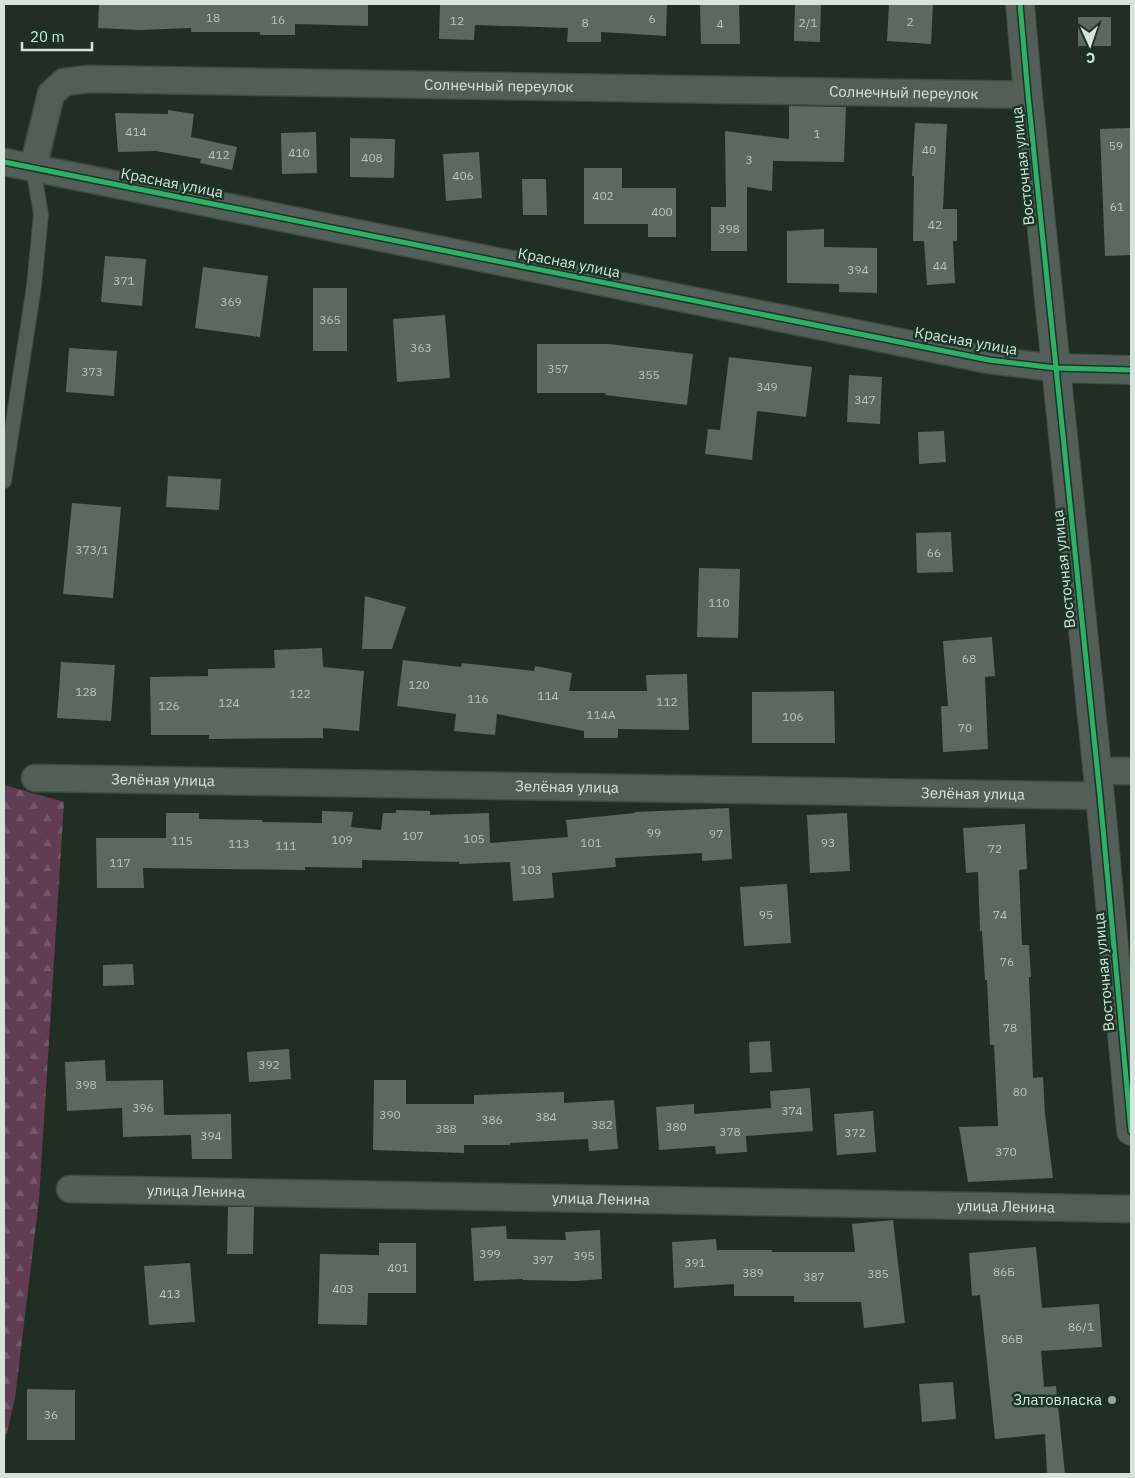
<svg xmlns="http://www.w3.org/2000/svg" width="1135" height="1478" font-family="'IBM Plex Sans',sans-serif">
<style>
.forest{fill:url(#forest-firs)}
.building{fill:#5c6961}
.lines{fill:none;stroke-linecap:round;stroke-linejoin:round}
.lane-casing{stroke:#3f4b44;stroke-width:16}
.street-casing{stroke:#3f4b44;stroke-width:29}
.secondary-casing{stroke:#3f4b44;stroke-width:30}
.lane{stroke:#545e58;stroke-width:14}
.street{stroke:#545e58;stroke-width:26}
.secondary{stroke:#545e58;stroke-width:28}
.cycleway-casing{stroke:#1a3425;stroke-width:8}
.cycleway{stroke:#2db169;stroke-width:5}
.poi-dot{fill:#96a59c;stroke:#1a3425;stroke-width:2}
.labels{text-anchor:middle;stroke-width:5;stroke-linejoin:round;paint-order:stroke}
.number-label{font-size:12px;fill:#b8c6bc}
.street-label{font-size:15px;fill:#d6e5db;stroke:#1a3425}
.poi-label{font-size:15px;fill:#d6e5db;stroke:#1a3425;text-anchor:end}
</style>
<defs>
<pattern id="forest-firs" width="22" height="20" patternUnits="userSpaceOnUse" patternTransform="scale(1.25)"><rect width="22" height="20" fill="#613c52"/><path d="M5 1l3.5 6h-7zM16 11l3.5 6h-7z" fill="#77586a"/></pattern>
</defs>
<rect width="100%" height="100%" fill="#202e26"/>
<path class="forest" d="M 4,785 L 64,802 L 39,1200 L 15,1398 L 4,1445 Z"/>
<g class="building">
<path d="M 99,4 L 368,4 L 368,26 L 295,24 L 295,35 L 260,35 L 260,32 L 191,32 L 191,28 L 140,30 L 98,28 Z"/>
<path d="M 440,4 L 667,4 L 666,36 L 601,32 L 601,42 L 567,42 L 568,28 L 475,25 L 474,40 L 439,39 Z"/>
<path d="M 700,4 L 739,4 L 740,44 L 701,44 Z"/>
<path d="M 795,4 L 821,4 L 820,42 L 794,41 Z"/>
<path d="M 889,4 L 933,4 L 931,44 L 887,41 Z"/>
<rect x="1078" y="17" width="33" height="29"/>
<path d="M 789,106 L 846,107 L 844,162 L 773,161 L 772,191 L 747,187 L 747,251 L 711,251 L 711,207 L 726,207 L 725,131 L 789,139 Z"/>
<path d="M 168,110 L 194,114 L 191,137 L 237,147 L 232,170 L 200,163 L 201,159 L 156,151 L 118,152 L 115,113 L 168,114 Z"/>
<path d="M 915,123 L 947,124 L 943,209 L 957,209 L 957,241 L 953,241 L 955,283 L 927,285 L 924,241 L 913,241 L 914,176 L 912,176 Z"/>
<path d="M 1131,128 L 1131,255 L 1105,256 L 1100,129 Z"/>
<path d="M 316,132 L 317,173 L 282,174 L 281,133 Z"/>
<path d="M 350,138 L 395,139 L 394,178 L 350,177 Z"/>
<path d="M 479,152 L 482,198 L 446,201 L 443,154 Z"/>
<path d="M 584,168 L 622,168 L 622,188 L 676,188 L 676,237 L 648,237 L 648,224 L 584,224 Z"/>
<path d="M 522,179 L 546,179 L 547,215 L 523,215 Z"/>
<path d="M 824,229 L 824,247 L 877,248 L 877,293 L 839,292 L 839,284 L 787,283 L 787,231 Z"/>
<path d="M 105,256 L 146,259 L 142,306 L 101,302 Z"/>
<path d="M 203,267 L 268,276 L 260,337 L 195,328 Z"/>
<rect x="313" y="288" width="34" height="63"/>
<path d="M 445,315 L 450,378 L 397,382 L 393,319 Z"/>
<path d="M 537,344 L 608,344 L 693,354 L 687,405 L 605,395 L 606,393 L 537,393 Z"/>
<path d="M 69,348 L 117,351 L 114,396 L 66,392 Z"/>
<path d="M 729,357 L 812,367 L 806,417 L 757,411 L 752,460 L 705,454 L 708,429 L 720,430 Z"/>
<path d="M 849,375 L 882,377 L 880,424 L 847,422 Z"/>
<path d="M 944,431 L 946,462 L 919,464 L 918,432 Z"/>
<path d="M 168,476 L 221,479 L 219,510 L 166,507 Z"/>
<path d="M 72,503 L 121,507 L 113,598 L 63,594 Z"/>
<path d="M 951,532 L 953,572 L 917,573 L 916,533 Z"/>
<path d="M 699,568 L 740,569 L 738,638 L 697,637 Z"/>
<path d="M 365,596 L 406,607 L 392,649 L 362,649 Z"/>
<path d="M 992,637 L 995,676 L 985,677 L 988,749 L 943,752 L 941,706 L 948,706 L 943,641 Z"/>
<path d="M 322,648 L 323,667 L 364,671 L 359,731 L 323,728 L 323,738 L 209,739 L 209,735 L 151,735 L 150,677 L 208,676 L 208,669 L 275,668 L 274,650 Z"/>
<path d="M 403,660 L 461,667 L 462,663 L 534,671 L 535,666 L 572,673 L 569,691 L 647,691 L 646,675 L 687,674 L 689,730 L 618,729 L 618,738 L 584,738 L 584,731 L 497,714 L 495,735 L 454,731 L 456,714 L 397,706 Z"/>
<path d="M 61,662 L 115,665 L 111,721 L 57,718 Z"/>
<path d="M 834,691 L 835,743 L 752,743 L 752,692 Z"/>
<path d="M 729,808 L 732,859 L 702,861 L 702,853 L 615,858 L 616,867 L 552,873 L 554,898 L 513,901 L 510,862 L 459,864 L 459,862 L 362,860 L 362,868 L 305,867 L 305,870 L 143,868 L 144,888 L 97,888 L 96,838 L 166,838 L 166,813 L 199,813 L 199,819 L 262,820 L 262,822 L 322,823 L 322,811 L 353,812 L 351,827 L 381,830 L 383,813 L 396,813 L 396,810 L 430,811 L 430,815 L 489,813 L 490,843 L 568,837 L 566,820 L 635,813 L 635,812 Z"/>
<path d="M 847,813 L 850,871 L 810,873 L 807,815 Z"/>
<path d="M 1025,824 L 1027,869 L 1019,870 L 1022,945 L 1029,945 L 1031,977 L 1029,977 L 1033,1078 L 1043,1077 L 1045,1114 L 1053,1178 L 968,1182 L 959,1127 L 998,1126 L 994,1045 L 990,1045 L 987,980 L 985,980 L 982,931 L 980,931 L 978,872 L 966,873 L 963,828 Z"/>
<path d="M 787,884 L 791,943 L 744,946 L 740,887 Z"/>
<path d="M 133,964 L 134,985 L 103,986 L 103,965 Z"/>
<path d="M 770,1041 L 772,1072 L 750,1073 L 749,1042 Z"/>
<path d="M 289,1049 L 291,1079 L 249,1082 L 247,1052 Z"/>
<path d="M 105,1060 L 106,1081 L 163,1080 L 164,1115 L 231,1114 L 232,1159 L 192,1159 L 191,1135 L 123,1137 L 122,1108 L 67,1111 L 65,1062 Z"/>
<path d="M 374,1080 L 406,1080 L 406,1104 L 474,1104 L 474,1095 L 564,1092 L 564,1103 L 614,1100 L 618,1149 L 589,1151 L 588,1139 L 510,1143 L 510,1145 L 464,1145 L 464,1153 L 373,1150 Z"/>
<path d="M 810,1088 L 813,1131 L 746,1136 L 747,1152 L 716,1154 L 715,1146 L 659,1150 L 656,1107 L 694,1104 L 694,1114 L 771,1108 L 770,1091 Z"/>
<path d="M 873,1111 L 876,1152 L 837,1155 L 834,1114 Z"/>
<path d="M 228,1207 L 254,1207 L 253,1254 L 227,1254 Z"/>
<path d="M 893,1220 L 905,1323 L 864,1328 L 861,1302 L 794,1302 L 794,1296 L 734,1296 L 734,1284 L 674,1288 L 672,1242 L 716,1239 L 717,1250 L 772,1250 L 772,1252 L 855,1252 L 852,1224 Z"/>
<path d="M 506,1226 L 507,1239 L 566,1240 L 565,1232 L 600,1230 L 602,1279 L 575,1281 L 523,1280 L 523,1279 L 474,1281 L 471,1228 Z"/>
<path d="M 379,1243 L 416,1243 L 416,1293 L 368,1293 L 367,1325 L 318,1324 L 320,1254 L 379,1255 Z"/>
<path d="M 1036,1247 L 1042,1308 L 1099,1304 L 1102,1347 L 1041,1351 L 1044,1387 L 1056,1386 L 1065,1474 L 1047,1474 L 1045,1434 L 995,1439 L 980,1295 L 972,1296 L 969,1253 Z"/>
<path d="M 190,1263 L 195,1322 L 149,1325 L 144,1266 Z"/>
<path d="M 953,1382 L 956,1419 L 922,1422 L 919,1384 Z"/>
<path d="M 27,1389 L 75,1390 L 75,1440 L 27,1440 Z"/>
</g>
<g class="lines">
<g class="lane-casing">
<path id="lane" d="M 4,481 L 34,286 L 41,214 L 33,168"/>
</g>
<g class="street-casing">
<g id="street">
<path d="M 4,162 L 989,360 L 1056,368"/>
<path id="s1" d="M 33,168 L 51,94 L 64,82 L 89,79 L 1028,95"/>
<path d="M 1097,771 L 1131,771"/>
<path id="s2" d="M 35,778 L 1100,796"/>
<path id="s3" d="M 70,1189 L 1131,1209"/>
</g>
</g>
<g class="secondary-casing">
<g id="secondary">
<path d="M 1020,4 L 1028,95 L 1100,796 L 1131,1131"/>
<path d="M 1056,368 L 1131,370"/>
</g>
</g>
<use href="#lane" class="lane"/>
<use href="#street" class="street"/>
<use href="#secondary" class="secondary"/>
<g class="cycleway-casing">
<g id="cycleway">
<path d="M 1020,4 L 1028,95 L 1100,796 L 1131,1131"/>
<path d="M 4,162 L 989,360 L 1056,368 L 1131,370"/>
</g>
</g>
<use href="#cycleway" class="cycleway"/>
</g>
<circle class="poi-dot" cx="1112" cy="1400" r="5"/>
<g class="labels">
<g class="number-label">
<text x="213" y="22">18</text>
<text x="652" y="23">6</text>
<text x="278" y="24">16</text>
<text x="457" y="25">12</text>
<text x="910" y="26">2</text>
<text x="585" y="27">8</text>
<text x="808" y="27">2/1</text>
<text x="720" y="28">4</text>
<text x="136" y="136">414</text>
<text x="817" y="138">1</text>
<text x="1116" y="150">59</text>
<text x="929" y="154">40</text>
<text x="299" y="157">410</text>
<text x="219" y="159">412</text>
<text x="372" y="162">408</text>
<text x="749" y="164">3</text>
<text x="463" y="180">406</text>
<text x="603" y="200">402</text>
<text x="1117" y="211">61</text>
<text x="662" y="216">400</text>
<text x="935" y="229">42</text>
<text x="729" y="233">398</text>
<text x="940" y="270">44</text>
<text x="858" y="274">394</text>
<text x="124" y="285">371</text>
<text x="231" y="306">369</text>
<text x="330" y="324">365</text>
<text x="421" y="352">363</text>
<text x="558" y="373">357</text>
<text x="92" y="376">373</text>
<text x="649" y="379">355</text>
<text x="767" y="391">349</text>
<text x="865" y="404">347</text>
<text x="92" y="554">373/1</text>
<text x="934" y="557">66</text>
<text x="719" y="607">110</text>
<text x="969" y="663">68</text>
<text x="419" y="689">120</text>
<text x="86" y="696">128</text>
<text x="300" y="698">122</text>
<text x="548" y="700">114</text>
<text x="478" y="703">116</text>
<text x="667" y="706">112</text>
<text x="229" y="707">124</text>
<text x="169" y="710">126</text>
<text x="601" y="719">114А</text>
<text x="793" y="721">106</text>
<text x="965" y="732">70</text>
<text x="654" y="837">99</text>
<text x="716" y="838">97</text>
<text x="413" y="840">107</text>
<text x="474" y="843">105</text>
<text x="342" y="844">109</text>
<text x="182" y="845">115</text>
<text x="591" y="847">101</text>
<text x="828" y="847">93</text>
<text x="239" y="848">113</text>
<text x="286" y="850">111</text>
<text x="995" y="853">72</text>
<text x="120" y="867">117</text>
<text x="531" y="874">103</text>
<text x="766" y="919">95</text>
<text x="1000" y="919">74</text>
<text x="1007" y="966">76</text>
<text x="1010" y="1032">78</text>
<text x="269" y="1069">392</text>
<text x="86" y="1089">398</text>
<text x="1020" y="1096">80</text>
<text x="143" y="1112">396</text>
<text x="792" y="1115">374</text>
<text x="390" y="1119">390</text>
<text x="546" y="1121">384</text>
<text x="492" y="1124">386</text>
<text x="602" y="1129">382</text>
<text x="676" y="1131">380</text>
<text x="446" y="1133">388</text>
<text x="730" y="1136">378</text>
<text x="855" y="1137">372</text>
<text x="211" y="1140">394</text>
<text x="1006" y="1156">370</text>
<text x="490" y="1258">399</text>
<text x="584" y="1260">395</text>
<text x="543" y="1264">397</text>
<text x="695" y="1267">391</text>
<text x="398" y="1272">401</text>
<text x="1004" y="1276">86Б</text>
<text x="753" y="1277">389</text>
<text x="878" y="1278">385</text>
<text x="814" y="1281">387</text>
<text x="343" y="1293">403</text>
<text x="170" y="1298">413</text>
<text x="1081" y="1331">86/1</text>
<text x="1012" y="1343">86В</text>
<text x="51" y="1419">36</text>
</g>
<g class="street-label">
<text dy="5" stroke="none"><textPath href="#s1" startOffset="529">Солнечный переулок</textPath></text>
<text dy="5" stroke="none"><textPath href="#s1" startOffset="934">Солнечный переулок</textPath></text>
<text transform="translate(1023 166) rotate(-96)" y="5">Восточная улица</text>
<text transform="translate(172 183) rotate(11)" y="5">Красная улица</text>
<text transform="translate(569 263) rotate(11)" y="5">Красная улица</text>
<text transform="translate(966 341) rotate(10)" y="5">Красная улица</text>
<text transform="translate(1064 569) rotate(-96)" y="5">Восточная улица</text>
<text dy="5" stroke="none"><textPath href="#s2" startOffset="128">Зелёная улица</textPath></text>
<text dy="5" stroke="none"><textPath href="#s2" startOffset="532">Зелёная улица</textPath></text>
<text dy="5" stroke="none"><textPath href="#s2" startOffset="938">Зелёная улица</textPath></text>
<text transform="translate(1104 972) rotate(-95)" y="5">Восточная улица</text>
<text dy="5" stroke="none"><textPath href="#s3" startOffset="126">улица Ленина</textPath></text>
<text dy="5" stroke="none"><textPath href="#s3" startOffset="531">улица Ленина</textPath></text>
<text dy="5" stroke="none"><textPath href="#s3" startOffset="936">улица Ленина</textPath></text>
</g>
<g class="poi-label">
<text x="1102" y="1405">Златовласка</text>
</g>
</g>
<rect width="1135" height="1478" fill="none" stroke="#d6e5db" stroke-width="10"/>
<g transform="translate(1090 45) rotate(177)" stroke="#1a3425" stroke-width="4" paint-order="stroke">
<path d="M0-4L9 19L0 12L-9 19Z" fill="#d6e5db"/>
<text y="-8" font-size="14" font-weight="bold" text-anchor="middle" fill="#d6e5db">С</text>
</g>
<path d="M22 42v8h70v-8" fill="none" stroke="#d6e5db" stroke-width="2.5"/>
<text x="30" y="42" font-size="15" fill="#d6e5db" stroke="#1a3425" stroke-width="4" paint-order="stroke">20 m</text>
</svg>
